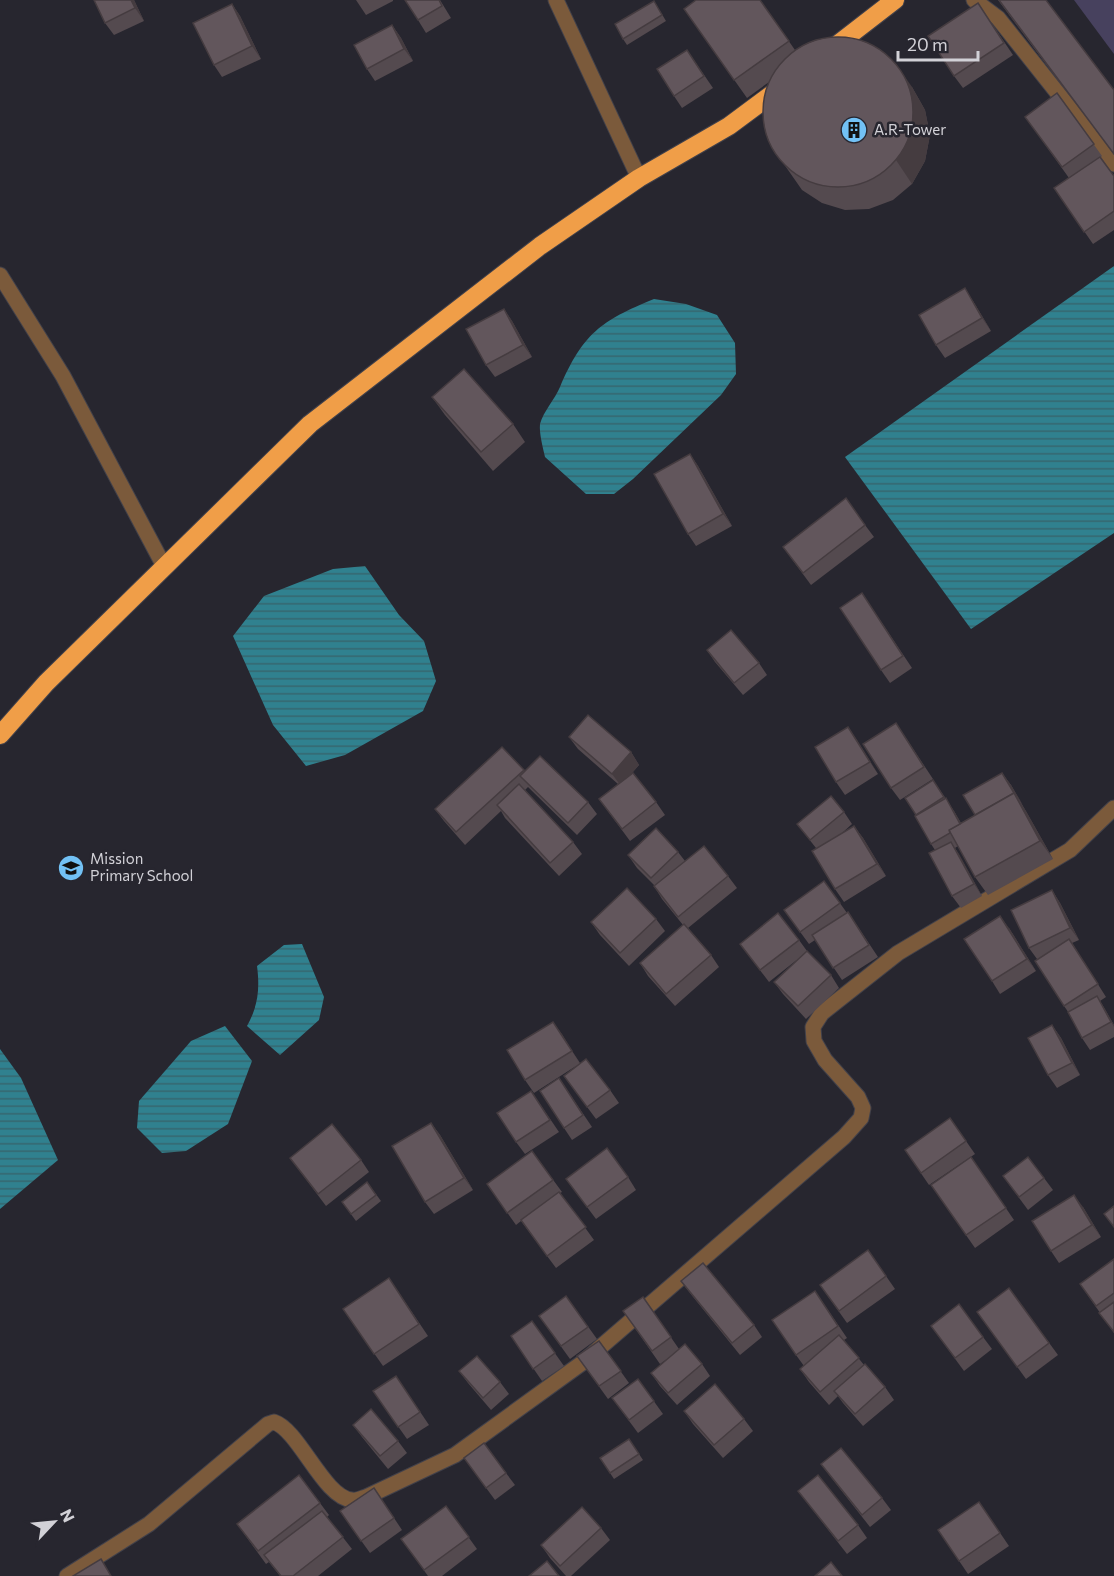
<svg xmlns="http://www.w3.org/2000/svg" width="1114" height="1576" font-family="Commissioner,sans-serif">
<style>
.green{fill:#47415e}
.water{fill:url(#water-rules)}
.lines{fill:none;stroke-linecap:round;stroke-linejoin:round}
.street-casing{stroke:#42414a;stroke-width:17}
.highway-casing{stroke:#42414a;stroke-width:20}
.street{stroke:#7b5a3b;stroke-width:15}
.highway{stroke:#f09e48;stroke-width:18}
.wall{fill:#544a4f}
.shaded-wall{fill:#453c40}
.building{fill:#62565c;stroke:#453c40;stroke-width:1.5}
.labels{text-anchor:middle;stroke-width:5;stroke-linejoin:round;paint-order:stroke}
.poi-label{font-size:15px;fill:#d2d1d7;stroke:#27262f;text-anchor:start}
</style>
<defs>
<pattern id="water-rules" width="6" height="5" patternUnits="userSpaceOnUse" patternTransform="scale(1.5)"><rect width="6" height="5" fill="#30818f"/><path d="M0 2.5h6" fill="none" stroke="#36676f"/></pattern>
</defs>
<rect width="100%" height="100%" fill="#27262f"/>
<path class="green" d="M 1074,0 L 1114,0 L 1114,54 Z"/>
<g class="water">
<path d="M 1114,266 L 1114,533 L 971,629 L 845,457 Z"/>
<path d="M 654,299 L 686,304 L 717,315 L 735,343 L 736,374 L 721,395 L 633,479 L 614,494 L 586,494 L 545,457 C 543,448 539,433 540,424 C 543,412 555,399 560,387 C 583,334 600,321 654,299 Z"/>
<path d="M 365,566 L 399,615 L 424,641 L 436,681 L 423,711 L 345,755 L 306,766 L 273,725 L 233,636 L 264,596 L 333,569 Z"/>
<path d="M 302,944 L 324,997 L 319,1020 L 280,1055 L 247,1026 C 258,1006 260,989 257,966 L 284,945 Z"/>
<path d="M 225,1026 L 252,1061 L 228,1124 L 186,1151 L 162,1153 L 137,1128 L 139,1101 L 191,1041 Z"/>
<path d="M 0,1049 L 21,1078 L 58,1160 L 0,1209 Z"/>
</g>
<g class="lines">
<g class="street-casing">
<g id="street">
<path d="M 556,0 L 639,178"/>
<path d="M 974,0 L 998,18 L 1114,164"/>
<path d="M 0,275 L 63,376 L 165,568"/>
<path d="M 67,1576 L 149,1524 L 268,1424 L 274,1422 C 299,1430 324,1498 352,1500 C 356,1501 362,1498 366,1497 L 455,1455 L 582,1363 L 844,1137 L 861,1118 L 863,1108 L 858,1097 L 825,1060 L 814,1041 L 813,1027 L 822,1013 L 898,953 L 1070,850 L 1114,808"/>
</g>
</g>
<g class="highway-casing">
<g id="highway">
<path d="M 829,51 L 895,0"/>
<path d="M 0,735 L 46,683 L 310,424 L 540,246 L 639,178 L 729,126 L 783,86"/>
</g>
</g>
<use href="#street" class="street"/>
<use href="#highway" class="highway"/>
</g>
<g class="wall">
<path d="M 94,0 L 134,0 L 144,21 L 114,35 L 105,23 Z"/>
<path d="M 356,0 L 393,0 L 393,1 L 366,15 Z"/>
<path d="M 440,0 L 451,18 L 426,33 L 418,20 Z"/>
<path d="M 760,0 L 795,50 L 912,87 L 925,110 L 930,135 L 925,161 L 912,184 L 893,200 L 869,209 L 845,210 L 822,203 L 802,190 L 772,147 L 769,82 L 747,98 L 684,9 Z"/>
<path d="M 998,0 L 1046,0 L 1114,90 L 1114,155 Z"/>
<path d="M 654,1 L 666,21 L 627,45 L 623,39 Z"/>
<path d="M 978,3 L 1013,55 L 963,88 L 954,76 Z"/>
<path d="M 232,4 L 240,16 L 261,59 L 222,77 L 214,65 Z"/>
<path d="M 392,25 L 401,38 L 413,61 L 375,81 L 367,69 Z"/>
<path d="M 687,50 L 713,88 L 682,108 L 674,96 Z"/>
<path d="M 1057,93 L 1102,156 L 1101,157 L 1114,176 L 1114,230 L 1093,244 L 1054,188 L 1069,178 L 1034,129 Z"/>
<path d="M 973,301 L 991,331 L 945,358 L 936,345 Z"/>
<path d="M 504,309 L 512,321 L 532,357 L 495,377 L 486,365 Z"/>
<path d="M 432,397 L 513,424 L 525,442 L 493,471 L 445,415 Z"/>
<path d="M 690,454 L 698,466 L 732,526 L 696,546 L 688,534 Z"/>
<path d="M 865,525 L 874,537 L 811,585 L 783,547 Z"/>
<path d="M 862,593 L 912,668 L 890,683 L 881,670 Z"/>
<path d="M 707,650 L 759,663 L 767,675 L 743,695 L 715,662 Z"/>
<path d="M 848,727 L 878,774 L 845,795 L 836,782 Z"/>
<path d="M 904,735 L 933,779 L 900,800 L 891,788 Z"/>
<path d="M 569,737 L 631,752 L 639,765 L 631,774 L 656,802 L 665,815 L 630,841 L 599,799 L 618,784 L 578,749 Z"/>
<path d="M 502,747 L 525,771 L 588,802 L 597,814 L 577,835 L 528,787 L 525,790 L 573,842 L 582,854 L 559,876 L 505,818 L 501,811 L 465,845 L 444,821 L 435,809 Z"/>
<path d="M 1002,773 L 1011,785 L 1053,859 L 988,895 L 975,877 L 958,846 L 955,848 L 982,896 L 961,908 L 952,896 L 935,850 L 931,844 L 916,815 L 933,780 L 954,811 L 961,823 L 975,815 Z"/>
<path d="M 844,812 L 852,824 L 841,834 L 854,826 L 863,838 L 886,876 L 844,902 L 835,889 L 816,848 L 797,824 Z"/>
<path d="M 678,852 L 685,861 L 728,876 L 737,888 L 688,928 L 711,955 L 719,967 L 675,1006 L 648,976 L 640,963 L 683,925 L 662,899 L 654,886 L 655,886 L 637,868 L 628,855 Z"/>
<path d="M 824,881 L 847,913 L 848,912 L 878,957 L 842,980 L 815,940 L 809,944 L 784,910 Z"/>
<path d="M 1052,890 L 1060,903 L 1079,940 L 1072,943 L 1106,997 L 1100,1001 L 1114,1025 L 1114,1037 L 1090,1050 L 1082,1038 L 1071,1016 L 1064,1006 L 1037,959 L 1029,948 Z"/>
<path d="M 656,919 L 665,931 L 629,966 L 600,935 L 591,922 Z"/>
<path d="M 1009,928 L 1036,971 L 1000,994 L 992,981 Z"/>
<path d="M 799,940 L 807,951 L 831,975 L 839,988 L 806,1019 L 783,994 L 774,982 L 798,959 L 769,982 L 740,944 Z"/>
<path d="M 553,1022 L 580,1063 L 610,1090 L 619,1103 L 596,1119 L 564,1076 L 576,1066 L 534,1093 L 525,1080 Z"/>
<path d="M 1052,1025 L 1061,1038 L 1080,1075 L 1057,1088 L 1048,1075 Z"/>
<path d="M 559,1078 L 592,1127 L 572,1140 L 564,1128 Z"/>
<path d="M 531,1091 L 559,1132 L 525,1154 L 516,1142 Z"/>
<path d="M 950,1118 L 975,1154 L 929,1185 L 905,1150 Z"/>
<path d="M 431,1123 L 440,1135 L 473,1190 L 434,1214 L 425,1202 Z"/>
<path d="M 532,1151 L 562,1192 L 560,1193 L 594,1240 L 556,1268 L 521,1221 L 516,1225 L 487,1184 Z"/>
<path d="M 971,1157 L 1014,1220 L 975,1248 L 931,1185 Z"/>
<path d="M 290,1158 L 361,1160 L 369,1172 L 326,1206 Z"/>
<path d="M 1003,1176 L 1044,1178 L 1053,1190 L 1028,1210 Z"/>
<path d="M 628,1177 L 636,1190 L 596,1219 L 566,1179 Z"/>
<path d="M 367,1182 L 381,1201 L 356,1221 L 342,1202 Z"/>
<path d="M 1083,1207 L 1101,1237 L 1059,1263 L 1051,1251 Z"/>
<path d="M 868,1250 L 895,1289 L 847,1323 L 820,1285 Z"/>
<path d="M 1114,1259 L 1114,1333 L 1080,1284 Z"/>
<path d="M 389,1278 L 428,1336 L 383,1366 L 343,1309 Z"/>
<path d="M 681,1281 L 754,1325 L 762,1337 L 740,1355 L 690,1293 Z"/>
<path d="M 1009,1288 L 1058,1355 L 1026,1379 L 977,1312 Z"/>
<path d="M 815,1291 L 847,1338 L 844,1340 L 864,1365 L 885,1387 L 894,1400 L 863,1426 L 843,1403 L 838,1396 L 829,1405 L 809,1382 L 800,1369 L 804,1366 L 796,1355 Z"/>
<path d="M 566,1296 L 597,1339 L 570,1359 L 539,1316 Z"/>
<path d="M 643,1297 L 679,1349 L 702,1364 L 710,1376 L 677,1405 L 660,1386 L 651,1373 L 674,1354 L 660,1364 L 623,1311 Z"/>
<path d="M 532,1321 L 564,1366 L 542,1381 L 511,1336 Z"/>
<path d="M 931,1326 L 983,1337 L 992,1349 L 964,1371 Z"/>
<path d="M 599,1341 L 629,1383 L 608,1399 L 577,1356 Z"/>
<path d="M 459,1371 L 500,1382 L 509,1394 L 491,1410 L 468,1383 Z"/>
<path d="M 638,1379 L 663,1414 L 638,1433 L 612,1398 Z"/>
<path d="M 404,1388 L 429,1425 L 407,1439 L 373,1391 Z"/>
<path d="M 684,1411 L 744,1419 L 753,1431 L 723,1458 L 693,1424 Z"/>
<path d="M 353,1425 L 398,1441 L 407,1453 L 388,1469 L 362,1437 Z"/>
<path d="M 629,1439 L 643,1460 L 614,1479 L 600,1458 Z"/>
<path d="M 464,1458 L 506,1473 L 515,1485 L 495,1500 Z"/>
<path d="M 821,1464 L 882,1498 L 891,1510 L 870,1527 L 830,1476 Z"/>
<path d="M 374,1488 L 402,1530 L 370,1553 L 340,1511 Z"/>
<path d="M 798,1491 L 858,1525 L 867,1538 L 847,1554 Z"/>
<path d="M 979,1502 L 1009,1546 L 968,1574 L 938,1530 Z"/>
<path d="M 320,1503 L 329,1515 L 327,1517 L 352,1549 L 318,1576 L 280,1576 L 269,1562 L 266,1564 L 237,1524 Z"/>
<path d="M 446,1506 L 477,1549 L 442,1576 L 428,1576 L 401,1539 Z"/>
<path d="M 601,1528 L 610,1540 L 571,1576 L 566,1576 L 550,1558 L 541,1545 Z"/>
</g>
<g class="shaded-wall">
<path d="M 131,0 L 134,0 L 144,21 L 135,8 Z"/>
<path d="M 232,4 L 240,16 L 261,59 L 252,46 Z"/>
<path d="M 392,25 L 401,38 L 413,61 L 404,49 Z"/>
<path d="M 896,64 L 912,87 L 925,110 L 930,135 L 925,161 L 912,184 L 896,160 Z"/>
<path d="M 965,288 L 973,301 L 991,331 L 982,318 Z"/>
<path d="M 504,309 L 512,321 L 532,357 L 523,345 Z"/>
<path d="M 690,454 L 698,466 L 732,526 L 723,514 Z"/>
<path d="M 848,727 L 857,740 L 878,774 L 870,762 Z"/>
<path d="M 631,752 L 639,765 L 621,786 L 612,774 Z"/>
<path d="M 1002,773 L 1011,785 L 1023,805 L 1014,793 Z"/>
<path d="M 933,780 L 954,811 L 970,839 L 961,827 L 947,801 Z"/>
<path d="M 1014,793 L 1026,811 L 1053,859 L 1040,841 Z"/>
<path d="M 854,826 L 863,838 L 886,876 L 877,864 Z"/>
<path d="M 951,842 L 959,854 L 982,896 L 974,884 Z"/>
<path d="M 1052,890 L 1060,903 L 1079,940 L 1070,928 Z"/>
<path d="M 1000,916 L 1009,928 L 1036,971 L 1027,959 Z"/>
<path d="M 1097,996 L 1105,1009 L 1114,1025 L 1114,1027 Z"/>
<path d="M 553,1022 L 562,1034 L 580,1064 L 572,1051 Z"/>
<path d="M 1052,1025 L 1061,1038 L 1080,1075 L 1072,1063 Z"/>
<path d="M 431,1123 L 440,1135 L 473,1190 L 464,1178 Z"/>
<path d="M 1074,1195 L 1083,1207 L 1101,1237 L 1092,1225 Z"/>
</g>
<g class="building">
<path d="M 94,0 L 131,0 L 135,8 L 105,23 Z"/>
<path d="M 405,0 L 439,0 L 442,6 L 418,20 Z"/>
<path d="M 696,0 L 760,0 L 789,41 L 734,80 L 684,9 Z"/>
<path d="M 999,0 L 1046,0 L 1114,90 L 1114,154 Z"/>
<path d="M 654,1 L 662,15 L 623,39 L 615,24 Z"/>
<path d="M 978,3 L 1004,43 L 954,76 L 928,36 Z"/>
<path d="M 232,4 L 252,46 L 214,65 L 193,23 Z"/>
<path d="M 392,25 L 404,49 L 367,69 L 354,45 Z"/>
<circle cx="838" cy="112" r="75"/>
<path d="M 687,50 L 704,76 L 674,96 L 657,69 Z"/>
<path d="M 1057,93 L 1094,144 L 1062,167 L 1025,117 Z"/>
<path d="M 1100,157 L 1114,176 L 1114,211 L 1084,232 L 1054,188 Z"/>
<path d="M 965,288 L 982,318 L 936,345 L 919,315 Z"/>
<path d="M 504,309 L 523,345 L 486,365 L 466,329 Z"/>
<path d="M 464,369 L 513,424 L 481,452 L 432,397 Z"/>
<path d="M 690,454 L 723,514 L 688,534 L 654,474 Z"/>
<path d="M 846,498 L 865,525 L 803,573 L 783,547 Z"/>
<path d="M 862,593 L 903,656 L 881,670 L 840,608 Z"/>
<path d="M 731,630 L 759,663 L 734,683 L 707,650 Z"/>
<path d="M 588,715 L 631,752 L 612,774 L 569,737 Z"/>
<path d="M 896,723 L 924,767 L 891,788 L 863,744 Z"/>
<path d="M 848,727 L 870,762 L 836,782 L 815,747 Z"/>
<path d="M 502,747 L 524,770 L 456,832 L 435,809 Z"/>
<path d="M 540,756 L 588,802 L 568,823 L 520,776 Z"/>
<path d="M 633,773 L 656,802 L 622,829 L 599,799 Z"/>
<path d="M 1002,773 L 1014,793 L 975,815 L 963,795 Z"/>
<path d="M 933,780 L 944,797 L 916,815 L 905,798 Z"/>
<path d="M 519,784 L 573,842 L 550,863 L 497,805 Z"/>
<path d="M 1014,793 L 1040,841 L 975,877 L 949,830 Z"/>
<path d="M 831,796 L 844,812 L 810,840 L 797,824 Z"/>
<path d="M 946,798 L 960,824 L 949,830 L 950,833 L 931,844 L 915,816 Z"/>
<path d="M 854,826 L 877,864 L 835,889 L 812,851 Z"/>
<path d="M 656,828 L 678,852 L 651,878 L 628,855 Z"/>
<path d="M 951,842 L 974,884 L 952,896 L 929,853 Z"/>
<path d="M 704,846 L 728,876 L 678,917 L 654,886 Z"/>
<path d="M 824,881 L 840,903 L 800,932 L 784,910 Z"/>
<path d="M 627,888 L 656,919 L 620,953 L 591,922 Z"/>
<path d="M 1052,890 L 1070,928 L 1029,948 L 1011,910 Z"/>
<path d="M 848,912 L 869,945 L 833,968 L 812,935 Z"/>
<path d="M 778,913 L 799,940 L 760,970 L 740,944 Z"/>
<path d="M 1000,916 L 1027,959 L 992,981 L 964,939 Z"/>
<path d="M 684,924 L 711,955 L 666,994 L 640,963 Z"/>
<path d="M 1069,939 L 1098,984 L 1064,1006 L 1035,961 Z"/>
<path d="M 807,951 L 831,975 L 798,1006 L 774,982 Z"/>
<path d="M 1097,996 L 1111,1022 L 1082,1038 L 1068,1012 Z"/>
<path d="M 553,1022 L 572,1051 L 525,1080 L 507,1050 Z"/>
<path d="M 1052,1025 L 1072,1063 L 1048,1075 L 1028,1038 Z"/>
<path d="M 586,1059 L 610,1090 L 587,1107 L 564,1076 Z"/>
<path d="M 559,1078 L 583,1115 L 564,1128 L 540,1091 Z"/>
<path d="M 531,1091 L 550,1120 L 516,1142 L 497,1113 Z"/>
<path d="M 950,1118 L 966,1141 L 921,1173 L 905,1150 Z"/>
<path d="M 431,1123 L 464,1178 L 425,1202 L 392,1146 Z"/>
<path d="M 332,1124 L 361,1160 L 318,1194 L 290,1158 Z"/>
<path d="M 607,1148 L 628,1177 L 587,1207 L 566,1179 Z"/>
<path d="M 532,1151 L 553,1180 L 507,1213 L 487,1184 Z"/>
<path d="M 971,1157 L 1006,1208 L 966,1235 L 931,1185 Z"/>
<path d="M 1028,1157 L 1044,1178 L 1019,1197 L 1003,1176 Z"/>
<path d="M 367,1182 L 376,1195 L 351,1214 L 342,1202 Z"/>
<path d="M 559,1192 L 586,1227 L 547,1256 L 521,1220 Z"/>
<path d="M 1074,1195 L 1092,1225 L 1051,1251 L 1032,1221 Z"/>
<path d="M 1114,1206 L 1114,1227 L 1104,1214 Z"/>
<path d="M 868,1250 L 886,1276 L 839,1311 L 820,1285 Z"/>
<path d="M 1114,1259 L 1114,1293 L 1096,1306 L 1080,1284 Z"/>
<path d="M 703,1263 L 754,1325 L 732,1343 L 681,1281 Z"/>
<path d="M 389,1278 L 419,1324 L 374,1354 L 343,1309 Z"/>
<path d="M 1009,1288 L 1049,1343 L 1017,1367 L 977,1312 Z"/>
<path d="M 815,1291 L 838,1326 L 796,1355 L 772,1320 Z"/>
<path d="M 566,1296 L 588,1327 L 561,1346 L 539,1316 Z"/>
<path d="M 643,1297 L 671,1337 L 652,1351 L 623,1311 Z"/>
<path d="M 1114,1302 L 1114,1332 L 1099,1313 Z"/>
<path d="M 959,1304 L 983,1337 L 955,1358 L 931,1326 Z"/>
<path d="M 532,1321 L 555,1353 L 533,1369 L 511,1336 Z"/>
<path d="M 839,1335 L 859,1358 L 820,1392 L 800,1369 Z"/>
<path d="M 599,1341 L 621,1371 L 599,1386 L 577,1356 Z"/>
<path d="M 685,1344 L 702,1364 L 668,1393 L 651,1373 Z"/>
<path d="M 477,1356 L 500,1382 L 483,1398 L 459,1371 Z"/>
<path d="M 865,1364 L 885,1387 L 855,1414 L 834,1391 Z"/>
<path d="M 396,1376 L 420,1412 L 398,1427 L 373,1391 Z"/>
<path d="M 638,1379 L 654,1401 L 629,1420 L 612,1398 Z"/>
<path d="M 715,1384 L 744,1419 L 714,1445 L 684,1411 Z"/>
<path d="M 371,1409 L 398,1441 L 380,1456 L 353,1425 Z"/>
<path d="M 629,1439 L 639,1454 L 610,1473 L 600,1458 Z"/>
<path d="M 484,1443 L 506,1473 L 486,1488 L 464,1458 Z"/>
<path d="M 841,1448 L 882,1498 L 862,1515 L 821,1464 Z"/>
<path d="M 299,1475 L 320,1503 L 258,1551 L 237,1524 Z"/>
<path d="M 818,1475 L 858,1525 L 838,1541 L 798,1491 Z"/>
<path d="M 374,1488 L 394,1518 L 361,1541 L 340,1511 Z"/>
<path d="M 979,1502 L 1000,1533 L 959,1561 L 938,1530 Z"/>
<path d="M 446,1506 L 469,1537 L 424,1570 L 401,1539 Z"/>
<path d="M 582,1507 L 601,1528 L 560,1566 L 541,1545 Z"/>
<path d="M 322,1511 L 343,1537 L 293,1576 L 281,1576 L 264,1555 Z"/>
<path d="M 101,1559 L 111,1576 L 73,1576 Z"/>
<path d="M 547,1561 L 559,1576 L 529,1576 Z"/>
<path d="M 831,1562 L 842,1576 L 815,1576 Z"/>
</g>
<defs>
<g id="building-disc" transform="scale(1.35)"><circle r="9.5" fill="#72c1f5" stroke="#27262f"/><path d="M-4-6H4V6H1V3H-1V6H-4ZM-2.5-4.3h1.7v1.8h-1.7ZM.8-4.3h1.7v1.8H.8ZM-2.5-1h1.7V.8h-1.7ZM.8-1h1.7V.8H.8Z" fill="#111"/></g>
<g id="school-disc" transform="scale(1.35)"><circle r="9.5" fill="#72c1f5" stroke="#27262f"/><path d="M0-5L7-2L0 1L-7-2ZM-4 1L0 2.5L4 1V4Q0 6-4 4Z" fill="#111"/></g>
</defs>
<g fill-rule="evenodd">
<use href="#building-disc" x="854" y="130"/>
<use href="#school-disc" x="71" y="868"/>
</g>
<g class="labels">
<g class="poi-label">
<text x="874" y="135">A.R-Tower</text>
<text x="90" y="864">Mission<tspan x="90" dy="17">Primary School</tspan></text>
</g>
</g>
<g transform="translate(54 1522) rotate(64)" stroke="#27262f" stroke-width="4.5" paint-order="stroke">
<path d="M0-4.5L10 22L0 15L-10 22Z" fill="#d2d1d7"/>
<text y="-9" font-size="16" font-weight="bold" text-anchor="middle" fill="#d2d1d7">N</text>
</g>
<path d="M898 51v9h80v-9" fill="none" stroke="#d2d1d7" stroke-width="3"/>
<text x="907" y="51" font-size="18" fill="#d2d1d7" stroke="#27262f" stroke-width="4.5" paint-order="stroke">20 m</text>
</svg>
